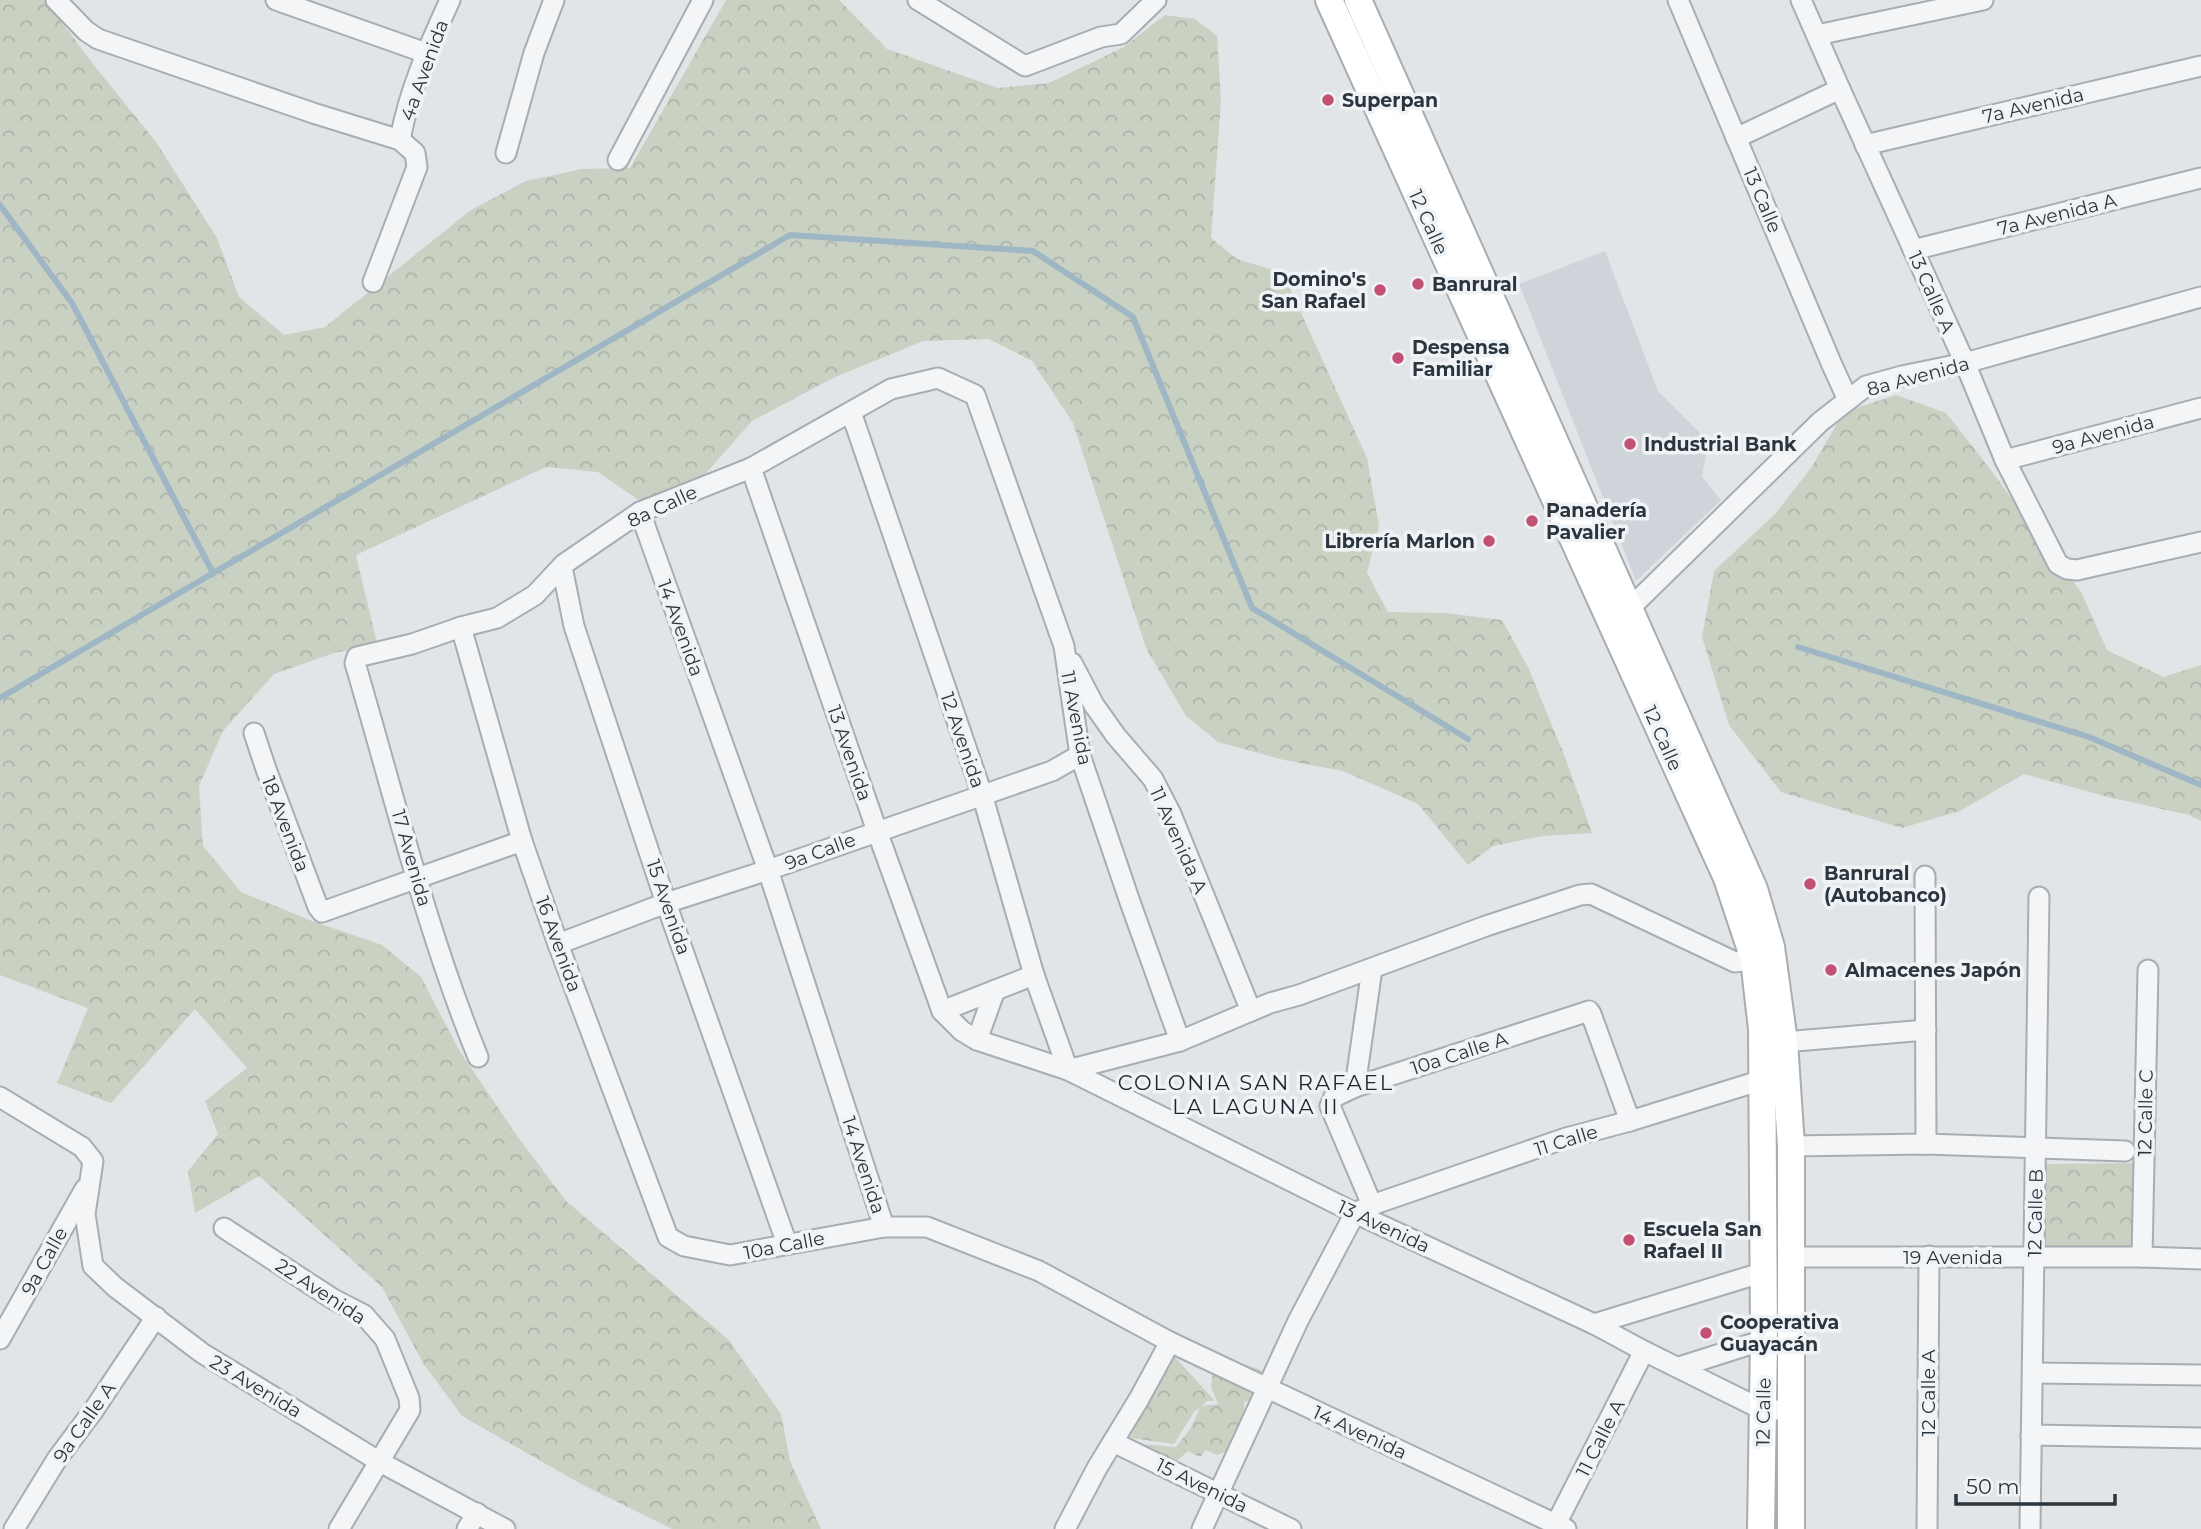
<svg xmlns="http://www.w3.org/2000/svg" width="2201" height="1529" font-family="Montserrat,sans-serif">
<style>
.built{fill:#cfd4da}
.forest{fill:url(#forest-crowns)}
.lines{fill:none;stroke-linecap:round;stroke-linejoin:round}
.stream{stroke:#9fb7c5;stroke-width:6}
.street-casing{stroke:#a7adb2;stroke-width:23}
.secondary-casing{stroke:#a7adb2;stroke-width:30}
.street{stroke:#f3f5f7;stroke-width:19}
.secondary{stroke:#fff;stroke-width:26}
.poi-dot{fill:#c25173;stroke:#f0f3f6;stroke-width:2.5}
.labels{text-anchor:middle;stroke-width:7;stroke-linejoin:round;paint-order:stroke}
.street-label{font-size:19px;fill:#2b353e;stroke:#f0f3f6}
.poi-label{font-size:19px;font-weight:bold;fill:#2b353e;stroke:#f0f3f6;text-anchor:start}
.neighbourhood-label{font-size:21px;letter-spacing:2px;fill:#1d262f;stroke:#f0f3f6}
</style>
<defs>
<pattern id="forest-crowns" width="20" height="18" patternUnits="userSpaceOnUse" patternTransform="scale(1.75)"><rect width="20" height="18" fill="#c9d1c3"/><path d="M2 6a3 3 0 1 1 6 0M12 15a3 3 0 1 1 6 0" fill="none" stroke="#adb4a9"/></pattern>
</defs>
<rect width="100%" height="100%" fill="#e1e5e8"/>
<path class="built" d="M 1605,251 L 1658,391 L 1708,441 L 1702,477 L 1721,500 L 1636,581 L 1519,284 Z"/>
<g class="forest">
<path d="M 0,0 L 45,0 L 93,64 L 156,142 L 217,238 L 239,297 L 284,335 L 325,327 L 471,210 L 526,181 L 582,169 L 630,168 L 726,0 L 839,0 L 887,49 L 998,88 L 1049,83 L 1124,47 L 1165,15 L 1195,19 L 1217,36 L 1221,101 L 1211,238 L 1237,259 L 1283,273 L 1367,458 L 1379,526 L 1367,573 L 1388,612 L 1445,613 L 1502,620 L 1528,667 L 1565,757 L 1592,833 L 1543,836 L 1493,846 L 1468,865 L 1418,804 L 1343,771 L 1284,760 L 1218,742 L 1186,716 L 1146,648 L 1073,423 L 1032,361 L 989,339 L 923,341 L 833,378 L 752,421 L 700,480 L 640,501 L 598,472 L 546,467 L 356,555 L 377,644 L 334,653 L 274,674 L 223,731 L 199,786 L 203,846 L 241,892 L 312,921 L 382,945 L 421,977 L 459,1050 L 515,1133 L 566,1201 L 728,1339 L 781,1414 L 790,1461 L 821,1529 L 672,1529 L 581,1484 L 462,1416 L 423,1363 L 382,1287 L 259,1176 L 195,1213 L 188,1171 L 218,1134 L 205,1101 L 247,1068 L 195,1009 L 111,1103 L 57,1083 L 88,1008 L 0,975 Z"/>
<path d="M 1896,395 L 1946,413 L 1984,461 L 2081,592 L 2107,650 L 2163,677 L 2201,665 L 2201,821 L 2189,815 L 2108,797 L 2024,774 L 1960,811 L 1902,828 L 1781,792 L 1729,725 L 1702,637 L 1714,571 L 1775,514 L 1811,468 L 1844,412 Z"/>
<path d="M 2137,1163 L 2138,1253 L 2044,1252 L 2045,1164 Z"/>
<path d="M 1171,1353 L 1215,1401 L 1207,1401 L 1202,1406 L 1218,1404 L 1211,1387 L 1213,1373 C 1233,1362 1240,1362 1261,1370 C 1264,1382 1256,1391 1250,1401 L 1244,1402 L 1245,1421 L 1228,1451 L 1217,1455 L 1206,1450 L 1200,1457 L 1188,1451 L 1173,1464 L 1130,1443 L 1176,1447 L 1190,1429 L 1200,1408 L 1194,1412 L 1174,1444 L 1130,1438 Z"/>
</g>
<g class="lines">
<g class="stream">
<path d="M 0,205 L 72,303 L 213,573"/>
<path d="M 1798,647 L 2089,737 L 2201,785"/>
<path d="M 0,698 L 790,235 L 1033,251 L 1133,317 L 1252,608 L 1468,739"/>
</g>
<g class="street-casing">
<g id="street">
<path d="M 56,0 L 86,31 L 98,39 L 313,113 L 400,140 L 415,153 L 417,167 L 373,282"/>
<path d="M 276,0 L 426,53"/>
<path d="M 918,0 L 1025,66 L 1101,37 L 1121,34 L 1156,0"/>
<path d="M 1678,0 L 1832,365 L 1848,400"/>
<path d="M 1801,0 L 1840,89 L 1965,363 L 2005,460 L 2058,564 L 2067,569 L 2077,570 L 2201,542"/>
<path d="M 1817,35 L 1983,0"/>
<path d="M 1736,138 L 1840,89"/>
<path d="M 400,140 C 409,90 429,46 450,0"/>
<path d="M 1865,145 L 2201,66"/>
<path d="M 506,153 L 534,53 L 554,0"/>
<path d="M 618,160 L 703,0"/>
<path d="M 1913,250 L 2201,178"/>
<path d="M 851,412 L 982,794 L 1034,975 L 1068,1070 L 1180,1041 L 1270,1003 L 1299,995 L 1486,926 L 1580,895 L 1591,894 L 1735,962 L 1754,959"/>
<path d="M 2005,460 L 2201,408"/>
<path d="M 751,468 L 877,831 L 942,1011 L 962,1031 L 977,1040 L 1068,1070 L 1355,1213 L 1594,1324 L 1644,1351 L 1763,1410 L 1791,1410"/>
<path d="M 640,512 L 768,870 L 884,1227"/>
<path d="M 562,567 L 574,626 L 666,903 L 787,1244"/>
<path d="M 1629,609 L 1820,422 L 1866,386 L 1902,376 L 1965,363 L 2201,297"/>
<path d="M 461,627 L 522,841 L 558,944 L 668,1237 L 684,1246 L 730,1255 L 884,1227 L 927,1227 L 1039,1271 L 1170,1342 L 1566,1529"/>
<path d="M 1072,663 L 1094,705 L 1116,736 L 1153,779 L 1171,814 L 1251,1011"/>
<path d="M 254,733 L 266,769 L 318,907 L 322,912 L 522,841"/>
<path d="M 1925,876 L 1926,1144"/>
<path d="M 558,944 L 666,903 L 768,870 L 1052,771 L 1080,755"/>
<path d="M 942,1011 L 1034,975"/>
<path d="M 977,1040 L 995,990"/>
<path d="M 1784,1042 L 1926,1030"/>
<path d="M 478,1057 C 426,930 394,795 355,663 L 357,657 L 412,644 L 461,627 L 497,618 L 535,595 L 564,564 L 640,512 L 751,468 L 891,389 L 938,378 L 975,395 L 1064,646 L 1080,755 L 1130,902 L 1180,1041"/>
<path d="M 1355,1087 L 1372,969"/>
<path d="M 0,1097 L 82,1147 L 93,1161 L 85,1214 L 93,1266 L 115,1287 L 202,1353 L 380,1462 L 505,1529"/>
<path d="M 1791,1146 L 1926,1144 L 2125,1151"/>
<path d="M 1372,1205 L 1566,1138 L 1630,1121 L 1762,1080"/>
<path d="M 224,1228 L 333,1299 L 364,1315 L 385,1339 L 409,1398 L 410,1410 L 339,1529"/>
<path d="M 1790,1257 L 2142,1257 L 2201,1259"/>
<path d="M 2142,1257 L 2148,970"/>
<path d="M 1594,1324 L 1764,1272"/>
<path d="M 0,1339 L 85,1189"/>
<path d="M 1679,1367 L 1764,1340"/>
<path d="M 2033,1373 L 2201,1375"/>
<path d="M 2031,1435 L 2201,1438"/>
<path d="M 1113,1442 L 1291,1529"/>
<path d="M 1556,1524 L 1644,1351"/>
<path d="M 14,1529 L 57,1459 L 93,1411 L 156,1317"/>
<path d="M 467,1529 L 477,1513"/>
<path d="M 1065,1529 L 1097,1468 L 1139,1399 L 1170,1342"/>
<path d="M 1202,1529 L 1298,1321 L 1355,1213 L 1372,1205 L 1330,1106 L 1334,1097 L 1355,1087 L 1589,1011 L 1591,1014 L 1630,1121"/>
<path d="M 1927,1529 L 1929,1256"/>
<path d="M 2030,1529 L 2039,897"/>
</g>
</g>
<g class="secondary-casing">
<g id="secondary">
<path d="M 1329,0 L 1727,878 L 1754,959 L 1762,1029 L 1764,1340 L 1761,1529"/>
<path d="M 1358,0 L 1754,889 L 1771,947 L 1784,1042 L 1791,1146 L 1791,1529"/>
</g>
</g>
<use href="#street" class="street"/>
<use href="#secondary" class="secondary"/>
</g>
<g class="poi-dot">
<circle cx="1328" cy="100" r="7"/>
<circle cx="1418" cy="284" r="7"/>
<circle cx="1380" cy="290" r="7"/>
<circle cx="1398" cy="358" r="7"/>
<circle cx="1630" cy="444" r="7"/>
<circle cx="1532" cy="521" r="7"/>
<circle cx="1489" cy="541" r="7"/>
<circle cx="1810" cy="884" r="7"/>
<circle cx="1831" cy="970" r="7"/>
<circle cx="1629" cy="1240" r="7"/>
<circle cx="1706" cy="1333" r="7"/>
</g>
<g class="labels">
<g class="street-label">
<text transform="translate(424 70) rotate(-70)" y="7">4a Avenida</text>
<text transform="translate(2033 105) rotate(-13)" y="7">7a Avenida</text>
<text transform="translate(1763 200) rotate(67)" y="7">13 Calle</text>
<text transform="translate(2057 214) rotate(-14)" y="7">7a Avenida A</text>
<text transform="translate(1429 222) rotate(66)" y="7">12 Calle</text>
<text transform="translate(1932 292) rotate(66)" y="7">13 Calle A</text>
<text transform="translate(1918 376) rotate(-15)" y="7">8a Avenida</text>
<text transform="translate(2103 434) rotate(-15)" y="7">9a Avenida</text>
<text transform="translate(662 506) rotate(-25)" y="7">8a Calle</text>
<text transform="translate(681 628) rotate(70)" y="7">14 Avenida</text>
<text transform="translate(1077 718) rotate(79)" y="7">11 Avenida</text>
<text transform="translate(1663 738) rotate(66)" y="7">12 Calle</text>
<text transform="translate(963 740) rotate(71)" y="7">12 Avenida</text>
<text transform="translate(850 753) rotate(71)" y="7">13 Avenida</text>
<text transform="translate(286 824) rotate(69)" y="7">18 Avenida</text>
<text transform="translate(1179 840) rotate(66)" y="7">11 Avenida A</text>
<text transform="translate(820 851) rotate(-20)" y="7">9a Calle</text>
<text transform="translate(412 858) rotate(74)" y="7">17 Avenida</text>
<text transform="translate(669 907) rotate(71)" y="7">15 Avenida</text>
<text transform="translate(559 944) rotate(70)" y="7">16 Avenida</text>
<text transform="translate(1459 1053) rotate(-18)" y="7">10a Calle A</text>
<text transform="translate(2145 1113) rotate(-89)" y="7">12 Calle C</text>
<text transform="translate(1566 1140) rotate(-17)" y="7">11 Calle</text>
<text transform="translate(864 1165) rotate(72)" y="7">14 Avenida</text>
<text transform="translate(2035 1213) rotate(-89)" y="7">12 Calle B</text>
<text transform="translate(1384 1226) rotate(25)" y="7">13 Avenida</text>
<text transform="translate(784 1245) rotate(-11)" y="7">10a Calle</text>
<text x="1953" y="1264">19 Avenida</text>
<text transform="translate(44 1261) rotate(-61)" y="7">9a Calle</text>
<text transform="translate(321 1291) rotate(33)" y="7">22 Avenida</text>
<text transform="translate(256 1386) rotate(31)" y="7">23 Avenida</text>
<text transform="translate(1928 1393) rotate(-90)" y="7">12 Calle A</text>
<text transform="translate(1763 1412) rotate(-89)" y="7">12 Calle</text>
<text transform="translate(84 1422) rotate(-55)" y="7">9a Calle A</text>
<text transform="translate(1360 1432) rotate(25)" y="7">14 Avenida</text>
<text transform="translate(1600 1438) rotate(-63)" y="7">11 Calle A</text>
<text transform="translate(1202 1485) rotate(26)" y="7">15 Avenida</text>
</g>
<g class="poi-label">
<text x="1342" y="107">Superpan</text>
<text x="1366" y="286" text-anchor="end">Domino's<tspan x="1366" dy="22">San Rafael</tspan></text>
<text x="1432" y="291">Banrural</text>
<text x="1412" y="354">Despensa<tspan x="1412" dy="22">Familiar</tspan></text>
<text x="1644" y="451">Industrial Bank</text>
<text x="1546" y="517">Panadería<tspan x="1546" dy="22">Pavalier</tspan></text>
<text x="1475" y="548" text-anchor="end">Librería Marlon</text>
<text x="1824" y="880">Banrural<tspan x="1824" dy="22">(Autobanco)</tspan></text>
<text x="1845" y="977">Almacenes Japón</text>
<text x="1643" y="1236">Escuela San<tspan x="1643" dy="22">Rafael II</tspan></text>
<text x="1720" y="1329">Cooperativa<tspan x="1720" dy="22">Guayacán</tspan></text>
</g>
<g class="neighbourhood-label">
<text x="1256" y="1090">COLONIA SAN RAFAEL<tspan x="1256" dy="24">LA LAGUNA II</tspan></text>
</g>
</g>
<path d="M1956 1494v10h159v-10" fill="none" stroke="#2b353e" stroke-width="3.5"/>
<text x="1966" y="1494" font-size="21" fill="#2b353e" stroke="#f0f3f6" stroke-width="5" paint-order="stroke">50 m</text>
</svg>
